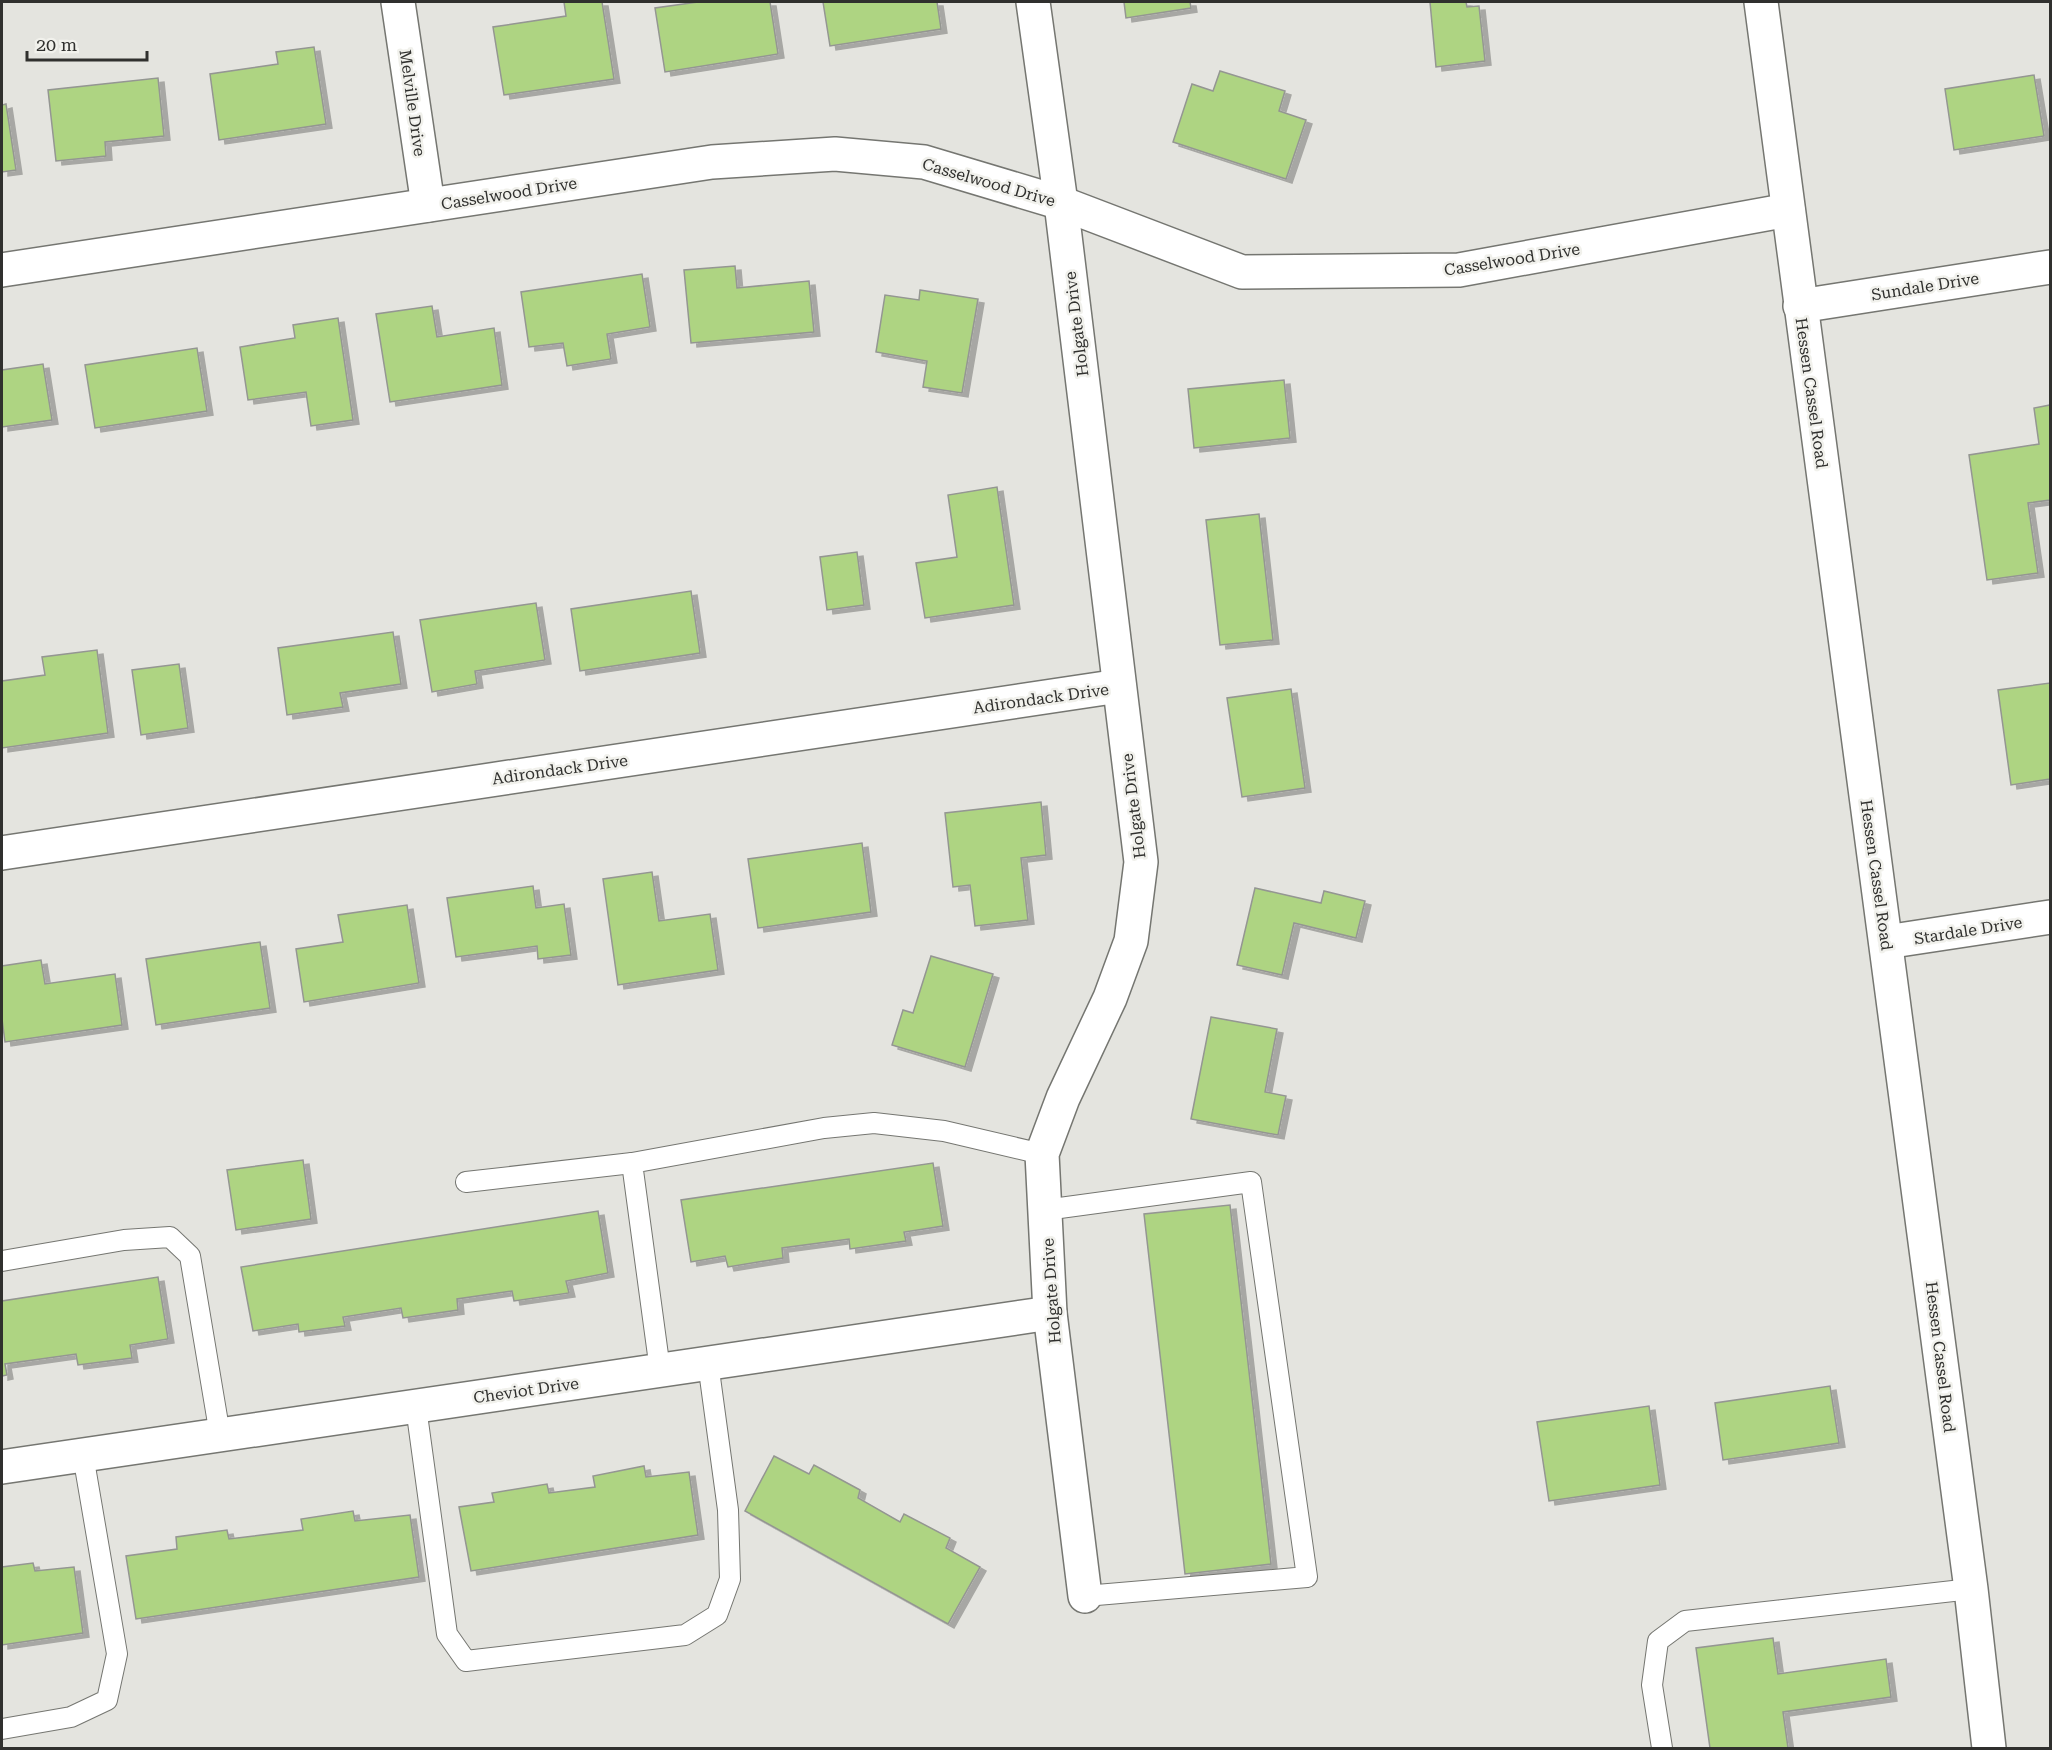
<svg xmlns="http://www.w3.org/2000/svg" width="2052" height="1750" font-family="'Roboto Serif',serif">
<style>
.building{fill:#aed482;stroke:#949692;stroke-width:1.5;filter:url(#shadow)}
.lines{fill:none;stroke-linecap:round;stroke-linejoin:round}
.service-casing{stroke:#757671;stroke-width:22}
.minor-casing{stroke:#757671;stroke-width:36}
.secondary-casing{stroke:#757671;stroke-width:36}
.service{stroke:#fff;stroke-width:20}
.minor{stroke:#fff;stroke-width:33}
.secondary{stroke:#fff;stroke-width:33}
.labels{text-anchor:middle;stroke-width:5;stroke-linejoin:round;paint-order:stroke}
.street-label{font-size:16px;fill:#30302e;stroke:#f1f1ec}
</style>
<defs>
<filter id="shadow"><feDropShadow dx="6" dy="4" stdDeviation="0" flood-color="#0004"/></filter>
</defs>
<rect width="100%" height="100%" fill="#e4e4df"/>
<g class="building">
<path d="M 564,2 L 602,2 L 614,79 L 504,95 L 493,27 L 566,16 Z"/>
<path d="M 698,2 L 770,2 L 778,54 L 665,72 L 655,8 Z"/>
<path d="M 823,2 L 937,2 L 941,29 L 830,46 Z"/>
<path d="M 1124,2 L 1190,2 L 1191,8 L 1126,18 Z"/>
<path d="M 1430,2 L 1466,2 L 1467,7 L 1479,6 L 1485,61 L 1436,67 Z"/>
<path d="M 314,47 L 326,124 L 219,140 L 210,74 L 278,64 L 276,52 Z"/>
<path d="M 1220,71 L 1285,91 L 1279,111 L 1306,120 L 1286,179 L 1173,142 L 1192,84 L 1213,91 Z"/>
<path d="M 2034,75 L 2044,136 L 1954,150 L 1945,89 Z"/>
<path d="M 158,78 L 164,136 L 105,142 L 106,156 L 56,161 L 48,90 Z"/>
<path d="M 6,104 L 16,170 L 2,172 L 2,105 Z"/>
<path d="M 735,266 L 737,288 L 809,281 L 814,332 L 691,343 L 684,270 Z"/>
<path d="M 642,274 L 650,327 L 607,334 L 611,359 L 567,366 L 563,343 L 529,347 L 521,292 Z"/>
<path d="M 920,290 L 978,299 L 962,393 L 923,387 L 927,361 L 876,352 L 885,295 L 919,300 Z"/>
<path d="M 432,306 L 437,337 L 494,328 L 502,385 L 390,402 L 376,314 Z"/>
<path d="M 338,318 L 353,420 L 311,426 L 306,392 L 248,400 L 240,347 L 295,338 L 293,325 Z"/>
<path d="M 197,348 L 207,411 L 95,428 L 85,365 Z"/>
<path d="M 43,364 L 52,420 L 2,427 L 2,370 Z"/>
<path d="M 1284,380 L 1290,438 L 1194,448 L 1188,389 Z"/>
<path d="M 2050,405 L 2050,500 L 2028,503 L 2038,573 L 1987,580 L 1969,455 L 2039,444 L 2034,408 Z"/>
<path d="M 997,487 L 1014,605 L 925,618 L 916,563 L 957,557 L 948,495 Z"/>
<path d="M 1259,514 L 1273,640 L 1220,645 L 1206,520 Z"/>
<path d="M 857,552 L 864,605 L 827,610 L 820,557 Z"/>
<path d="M 691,591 L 700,653 L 580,671 L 571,609 Z"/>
<path d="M 536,603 L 545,660 L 475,671 L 477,684 L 432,692 L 420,620 Z"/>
<path d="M 393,632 L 401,684 L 340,693 L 343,707 L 287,715 L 278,648 Z"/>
<path d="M 97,650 L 108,733 L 2,748 L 2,681 L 45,675 L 42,657 Z"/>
<path d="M 179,664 L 188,728 L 141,735 L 132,670 Z"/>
<path d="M 2050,683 L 2050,779 L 2011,785 L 1998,690 Z"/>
<path d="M 1291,689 L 1305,788 L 1242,797 L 1227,698 Z"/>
<path d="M 1041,802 L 1046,855 L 1021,858 L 1028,920 L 975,926 L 970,885 L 953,887 L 945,813 Z"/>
<path d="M 862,843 L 871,912 L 758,928 L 748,859 Z"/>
<path d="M 652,872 L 659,921 L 710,914 L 718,970 L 618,985 L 603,879 Z"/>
<path d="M 533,886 L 536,908 L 564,904 L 571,955 L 538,959 L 537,946 L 456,957 L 447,898 Z"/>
<path d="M 1255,888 L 1321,903 L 1324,891 L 1365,901 L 1356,938 L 1294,923 L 1282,975 L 1237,965 Z"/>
<path d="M 407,905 L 419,983 L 304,1002 L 296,949 L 343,942 L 338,915 Z"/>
<path d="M 260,942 L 270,1008 L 156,1025 L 146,959 Z"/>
<path d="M 931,956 L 993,974 L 965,1067 L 892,1045 L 903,1010 L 913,1013 Z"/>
<path d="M 41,960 L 45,984 L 115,974 L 122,1025 L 5,1042 L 2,1019 L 2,966 Z"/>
<path d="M 1211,1017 L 1277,1029 L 1265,1092 L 1286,1096 L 1278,1135 L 1191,1119 Z"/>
<path d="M 303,1160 L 311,1219 L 236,1230 L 227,1170 Z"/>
<path d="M 933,1163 L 943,1226 L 904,1232 L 906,1241 L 850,1249 L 849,1239 L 782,1248 L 783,1258 L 728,1267 L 725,1256 L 691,1262 L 681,1200 Z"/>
<path d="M 1230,1205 L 1271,1564 L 1185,1574 L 1144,1214 Z"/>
<path d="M 598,1211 L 608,1273 L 566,1281 L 569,1293 L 514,1301 L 512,1291 L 457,1299 L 458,1310 L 403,1318 L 401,1308 L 343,1317 L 345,1326 L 299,1332 L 298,1324 L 253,1331 L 241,1267 Z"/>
<path d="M 158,1277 L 168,1339 L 130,1345 L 132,1358 L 78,1365 L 76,1354 L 5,1364 L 7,1375 L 2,1376 L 2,1301 Z"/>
<path d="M 1830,1386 L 1839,1443 L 1723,1460 L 1715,1403 Z"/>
<path d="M 1649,1406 L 1660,1485 L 1549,1501 L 1537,1422 Z"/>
<path d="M 774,1456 L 809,1474 L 814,1465 L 860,1490 L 858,1498 L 900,1522 L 904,1514 L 950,1538 L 946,1548 L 980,1567 L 948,1624 L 745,1511 Z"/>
<path d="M 644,1466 L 646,1477 L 689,1472 L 698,1535 L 471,1571 L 459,1507 L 494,1502 L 492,1493 L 547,1484 L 549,1493 L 595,1487 L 593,1476 Z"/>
<path d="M 353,1511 L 355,1521 L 410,1515 L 419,1577 L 136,1619 L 126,1556 L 177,1549 L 176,1537 L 227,1530 L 229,1539 L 303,1530 L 301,1519 Z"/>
<path d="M 33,1563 L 35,1571 L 74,1567 L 83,1633 L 2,1645 L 2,1567 Z"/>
<path d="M 1773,1638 L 1778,1674 L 1886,1659 L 1891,1697 L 1783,1712 L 1788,1748 L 1710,1748 L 1696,1648 Z"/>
</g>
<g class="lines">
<g class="service-casing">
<g id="service">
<path d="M 466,1182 L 632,1163"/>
<path d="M 1045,1210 L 1251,1182 L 1307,1577 L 1085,1596"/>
<path d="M 2,1261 L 124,1240 L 170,1237 L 190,1256 L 220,1435"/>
<path d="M 660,1370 L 632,1163 L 824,1128 L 874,1123 L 944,1131 L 1042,1154"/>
<path d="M 416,1407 L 447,1634 L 466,1661 L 685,1635 L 717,1615 L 730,1579 L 728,1510 L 708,1363"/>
<path d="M 2,1729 L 71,1717 L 107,1700 L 117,1654 L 83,1455"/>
<path d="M 1662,1748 L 1652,1685 L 1658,1641 L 1685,1621 L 1971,1589"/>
</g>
</g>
<g class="minor-casing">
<g id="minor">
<path d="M 398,2 L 428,205"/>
<path d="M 1033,2 L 1061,203 L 1141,862 L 1131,941 L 1110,998 L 1063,1098 L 1042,1154 L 1050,1313 L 1085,1596"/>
<path d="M 2,270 L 712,162 L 835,154 L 924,162 L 1061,203 L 1242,272 L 1459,270 L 1788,210"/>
<path d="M 1800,306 L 2050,267"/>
<path d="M 2,853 L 1119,686"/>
<path d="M 1886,942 L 2050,917"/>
<path d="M 2,1467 L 1050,1313"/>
</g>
</g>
<g class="secondary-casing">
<path id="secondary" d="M 1761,2 L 1971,1589 L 1989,1748"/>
</g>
<use href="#service" class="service"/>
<use href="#minor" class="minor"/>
<use href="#secondary" class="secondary"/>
</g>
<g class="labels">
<g class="street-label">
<text transform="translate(413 103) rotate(82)" y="6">Melville Drive</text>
<text transform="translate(989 182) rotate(16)" y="6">Casselwood Drive</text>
<text transform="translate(509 193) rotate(-9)" y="6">Casselwood Drive</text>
<text transform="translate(1512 259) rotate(-9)" y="6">Casselwood Drive</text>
<text transform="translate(1925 286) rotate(-9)" y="6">Sundale Drive</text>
<text transform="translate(1076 324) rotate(-97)" y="6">Holgate Drive</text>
<text transform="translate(1812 393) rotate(82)" y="6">Hessen Cassel Road</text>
<text transform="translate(1041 698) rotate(-8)" y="6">Adirondack Drive</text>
<text transform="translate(560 769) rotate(-8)" y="6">Adirondack Drive</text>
<text transform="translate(1133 806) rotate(-97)" y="6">Holgate Drive</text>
<text transform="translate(1877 875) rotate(82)" y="6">Hessen Cassel Road</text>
<text transform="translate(1968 930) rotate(-9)" y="6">Stardale Drive</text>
<text transform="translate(1051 1291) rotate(-94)" y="6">Holgate Drive</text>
<text transform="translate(1941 1357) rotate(83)" y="6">Hessen Cassel Road</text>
<text transform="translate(526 1390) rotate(-8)" y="6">Cheviot Drive</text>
</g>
</g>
<rect width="2052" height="1750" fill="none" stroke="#30302e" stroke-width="6"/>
<path d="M27 51v9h120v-9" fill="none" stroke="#30302e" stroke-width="3"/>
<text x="36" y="51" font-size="18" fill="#30302e" stroke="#f1f1ec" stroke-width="4.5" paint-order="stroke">20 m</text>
</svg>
